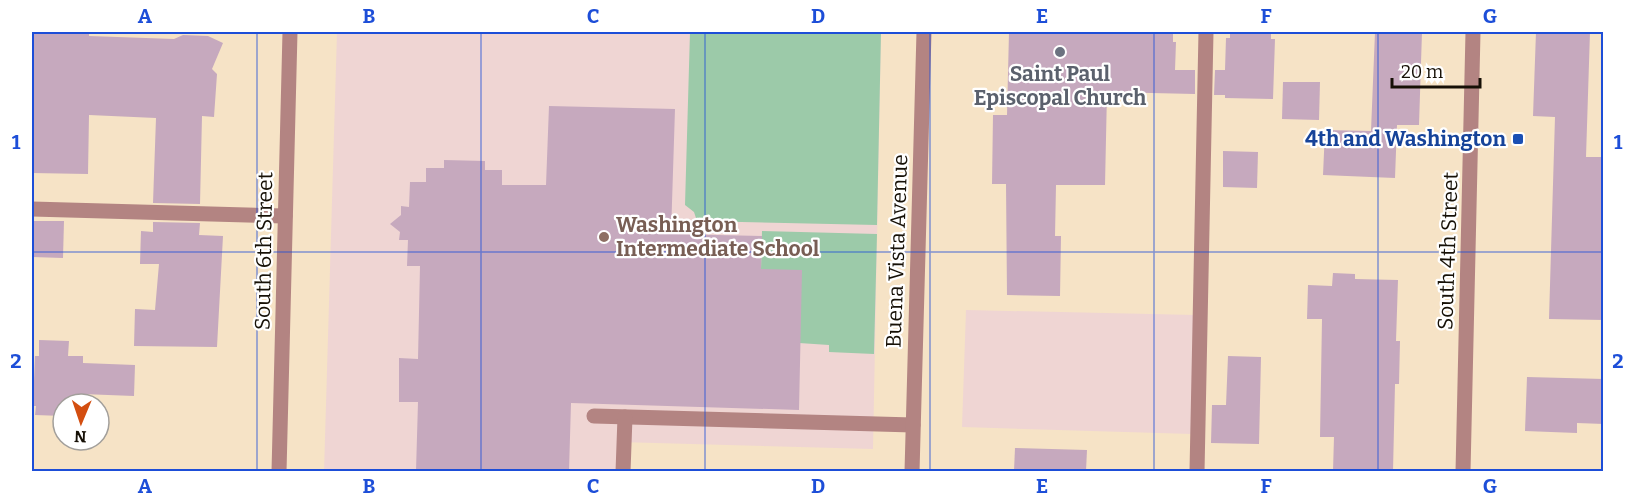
<svg xmlns="http://www.w3.org/2000/svg" width="1635" height="503" font-family="Bitter,serif">
<style>
.education{fill:#efd5d3}
.green{fill:#9ccaa9}
.building{fill:#c6a9be}
.lines{fill:none;stroke-linecap:round;stroke-linejoin:round}
.minor{stroke:#b38482;stroke-width:15}
.grid{fill:none;stroke:#1d4ed8;stroke-width:1.5;stroke-opacity:0.55}
.worship-dot{fill:#6b7280;stroke:#fff;stroke-width:2}
.transit-dot{fill:#1a4fb4;stroke:#fff;stroke-width:2}
.education-dot{fill:#8d6e63;stroke:#fff;stroke-width:2}
.labels{text-anchor:middle;stroke-width:4.5;stroke-linejoin:round;paint-order:stroke}
.worship-label{font-size:21px;font-weight:bold;fill:#5b616d;stroke:#fff}
.transit-label{font-size:21px;font-weight:bold;fill:#164399;stroke:#fff;text-anchor:end}
.education-label{font-size:21px;font-weight:bold;fill:#785e54;stroke:#fff;text-anchor:start}
.street-label{font-size:21px;fill:#161006;stroke:#fff}
.neatline{fill:none;stroke:#1d4ed8;stroke-width:2}
.grid-label{font-size:20px;text-anchor:middle;font-weight:bold;fill:#1d4ed8}
</style>
<rect width="100%" height="100%" fill="#f6e3c6"/>
<g class="education">
<path d="M 337,32 L 881,32 L 873,449 L 619,442 L 617,471 L 324,472 Z"/>
<path d="M 966,310 L 1195,315 L 1192,434 L 962,427 Z"/>
</g>
<g class="green">
<path d="M 690,32 L 881,32 L 877,225 L 697,221 L 694,212 L 685,205 Z"/>
<path d="M 762,231 L 877,234 L 874,354 L 829,352 L 829,345 L 799,343 L 761,269 Z"/>
</g>
<g class="building">
<path d="M 32,32 L 89,32 L 89,36 L 174,39 L 183,35 L 208,36 L 223,43 L 212,69 L 217,74 L 214,117 L 202,116 L 200,204 L 153,203 L 156,118 L 89,115 L 88,174 L 32,173 Z"/>
<path d="M 1009,32 L 1173,32 L 1173,42 L 1176,42 L 1175,70 L 1195,70 L 1195,94 L 1107,92 L 1105,185 L 1056,185 L 1055,236 L 1061,236 L 1060,296 L 1007,295 L 1006,184 L 992,184 L 993,115 L 1007,115 Z"/>
<path d="M 1230,32 L 1271,32 L 1271,39 L 1275,39 L 1273,99 L 1225,98 L 1225,95 L 1214,95 L 1215,70 L 1225,70 L 1226,38 L 1230,38 Z"/>
<path d="M 1375,32 L 1422,32 L 1419,125 L 1397,125 L 1395,178 L 1323,175 L 1325,130 L 1371,131 Z"/>
<path d="M 1536,32 L 1590,32 L 1586,157 L 1604,157 L 1604,320 L 1549,319 L 1555,117 L 1533,116 Z"/>
<path d="M 1283,82 L 1320,82 L 1319,120 L 1282,119 Z"/>
<path d="M 549,106 L 675,109 L 671,234 L 762,236 L 761,269 L 802,270 L 799,410 L 571,403 L 569,471 L 416,471 L 418,402 L 399,402 L 399,358 L 418,359 L 420,266 L 407,266 L 408,240 L 399,240 L 400,232 L 390,224 L 401,215 L 401,206 L 409,207 L 410,182 L 426,182 L 426,168 L 444,168 L 444,160 L 485,161 L 485,170 L 502,170 L 502,185 L 546,185 Z"/>
<path d="M 1223,151 L 1258,152 L 1257,188 L 1223,187 Z"/>
<path d="M 32,221 L 64,221 L 63,258 L 32,257 Z"/>
<path d="M 153,222 L 200,223 L 199,235 L 223,236 L 217,347 L 134,346 L 135,309 L 155,310 L 159,264 L 140,264 L 141,231 L 153,232 Z"/>
<path d="M 1333,273 L 1355,274 L 1355,279 L 1398,280 L 1396,341 L 1400,341 L 1399,384 L 1395,384 L 1393,471 L 1333,471 L 1334,437 L 1320,437 L 1322,319 L 1307,319 L 1308,285 L 1332,286 Z"/>
<path d="M 39,340 L 69,341 L 68,356 L 83,356 L 83,363 L 135,365 L 134,396 L 82,394 L 81,404 L 63,404 L 63,416 L 35,415 L 36,406 L 33,406 L 35,356 L 39,356 Z"/>
<path d="M 1228,356 L 1261,357 L 1259,444 L 1211,443 L 1212,405 L 1226,405 Z"/>
<path d="M 1527,377 L 1604,379 L 1604,424 L 1577,423 L 1577,433 L 1525,431 Z"/>
<path d="M 1015,448 L 1087,450 L 1086,471 L 1014,471 Z"/>
</g>
<g class="lines">
<g class="minor">
<path d="M 32,209 L 285,216"/>
<path d="M 594,416 L 913,425"/>
<path d="M 279,472 L 290,32"/>
<path d="M 623,472 L 625,417"/>
<path d="M 912,472 L 924,32"/>
<path d="M 1197,472 L 1206,32"/>
<path d="M 1463,472 L 1473,32"/>
</g>
</g>
<path class="grid" d="M 257,32 L 257,472M 481,32 L 481,472M 705,32 L 705,472M 930,32 L 930,472M 1154,32 L 1154,472M 1378,32 L 1378,472M 32,252 L 1604,252"/>
<circle class="worship-dot" cx="1060" cy="52" r="6"/>
<rect class="transit-dot" x="1512" y="133" width="12" height="12" rx="3"/>
<circle class="education-dot" cx="604" cy="237" r="6"/>
<g class="labels">
<g class="worship-label">
<text x="1060" y="81">Saint Paul<tspan x="1060" dy="24">Episcopal Church</tspan></text>
</g>
<g class="transit-label">
<text x="1506" y="146">4th and Washington</text>
</g>
<g class="education-label">
<text x="616" y="232">Washington<tspan x="616" dy="24">Intermediate School</tspan></text>
</g>
<g class="street-label">
<text transform="translate(264 251) rotate(-89)" y="7">South 6th Street</text>
<text transform="translate(897 251) rotate(-88)" y="7">Buena Vista Avenue</text>
<text transform="translate(1448 251) rotate(-88)" y="7">South 4th Street</text>
</g>
</g>
<rect width="1635" height="503" fill="none" stroke="#ffffff" stroke-width="66"/>
<g transform="translate(81 422) rotate(182)"><circle r="28" fill="#ffffff" stroke="#a29f9b" stroke-width="1.5"/>
<path d="M0-4.5L10 22L0 15L-10 22Z" fill="#d34e10"/>
<text y="-9" font-size="16" font-weight="bold" text-anchor="middle" fill="#161006">N</text>
</g>
<path d="M1392 78v9h88v-9" fill="none" stroke="#161006" stroke-width="3"/>
<text x="1401" y="78" font-size="18" fill="#161006" stroke="#ffffff" stroke-width="4.5" paint-order="stroke">20 m</text>
<rect x="33" y="33" width="1569" height="437" class="neatline"/>
<g class="grid-label">
<text x="145" y="23">A</text>
<text x="369" y="23">B</text>
<text x="593" y="23">C</text>
<text x="818" y="23">D</text>
<text x="1042" y="23">E</text>
<text x="1266" y="23">F</text>
<text x="1490" y="23">G</text>
<text x="16" y="149">1</text>
<text x="1618" y="149">1</text>
<text x="16" y="368">2</text>
<text x="1618" y="368">2</text>
<text x="145" y="493">A</text>
<text x="369" y="493">B</text>
<text x="593" y="493">C</text>
<text x="818" y="493">D</text>
<text x="1042" y="493">E</text>
<text x="1266" y="493">F</text>
<text x="1490" y="493">G</text>
</g>
</svg>
